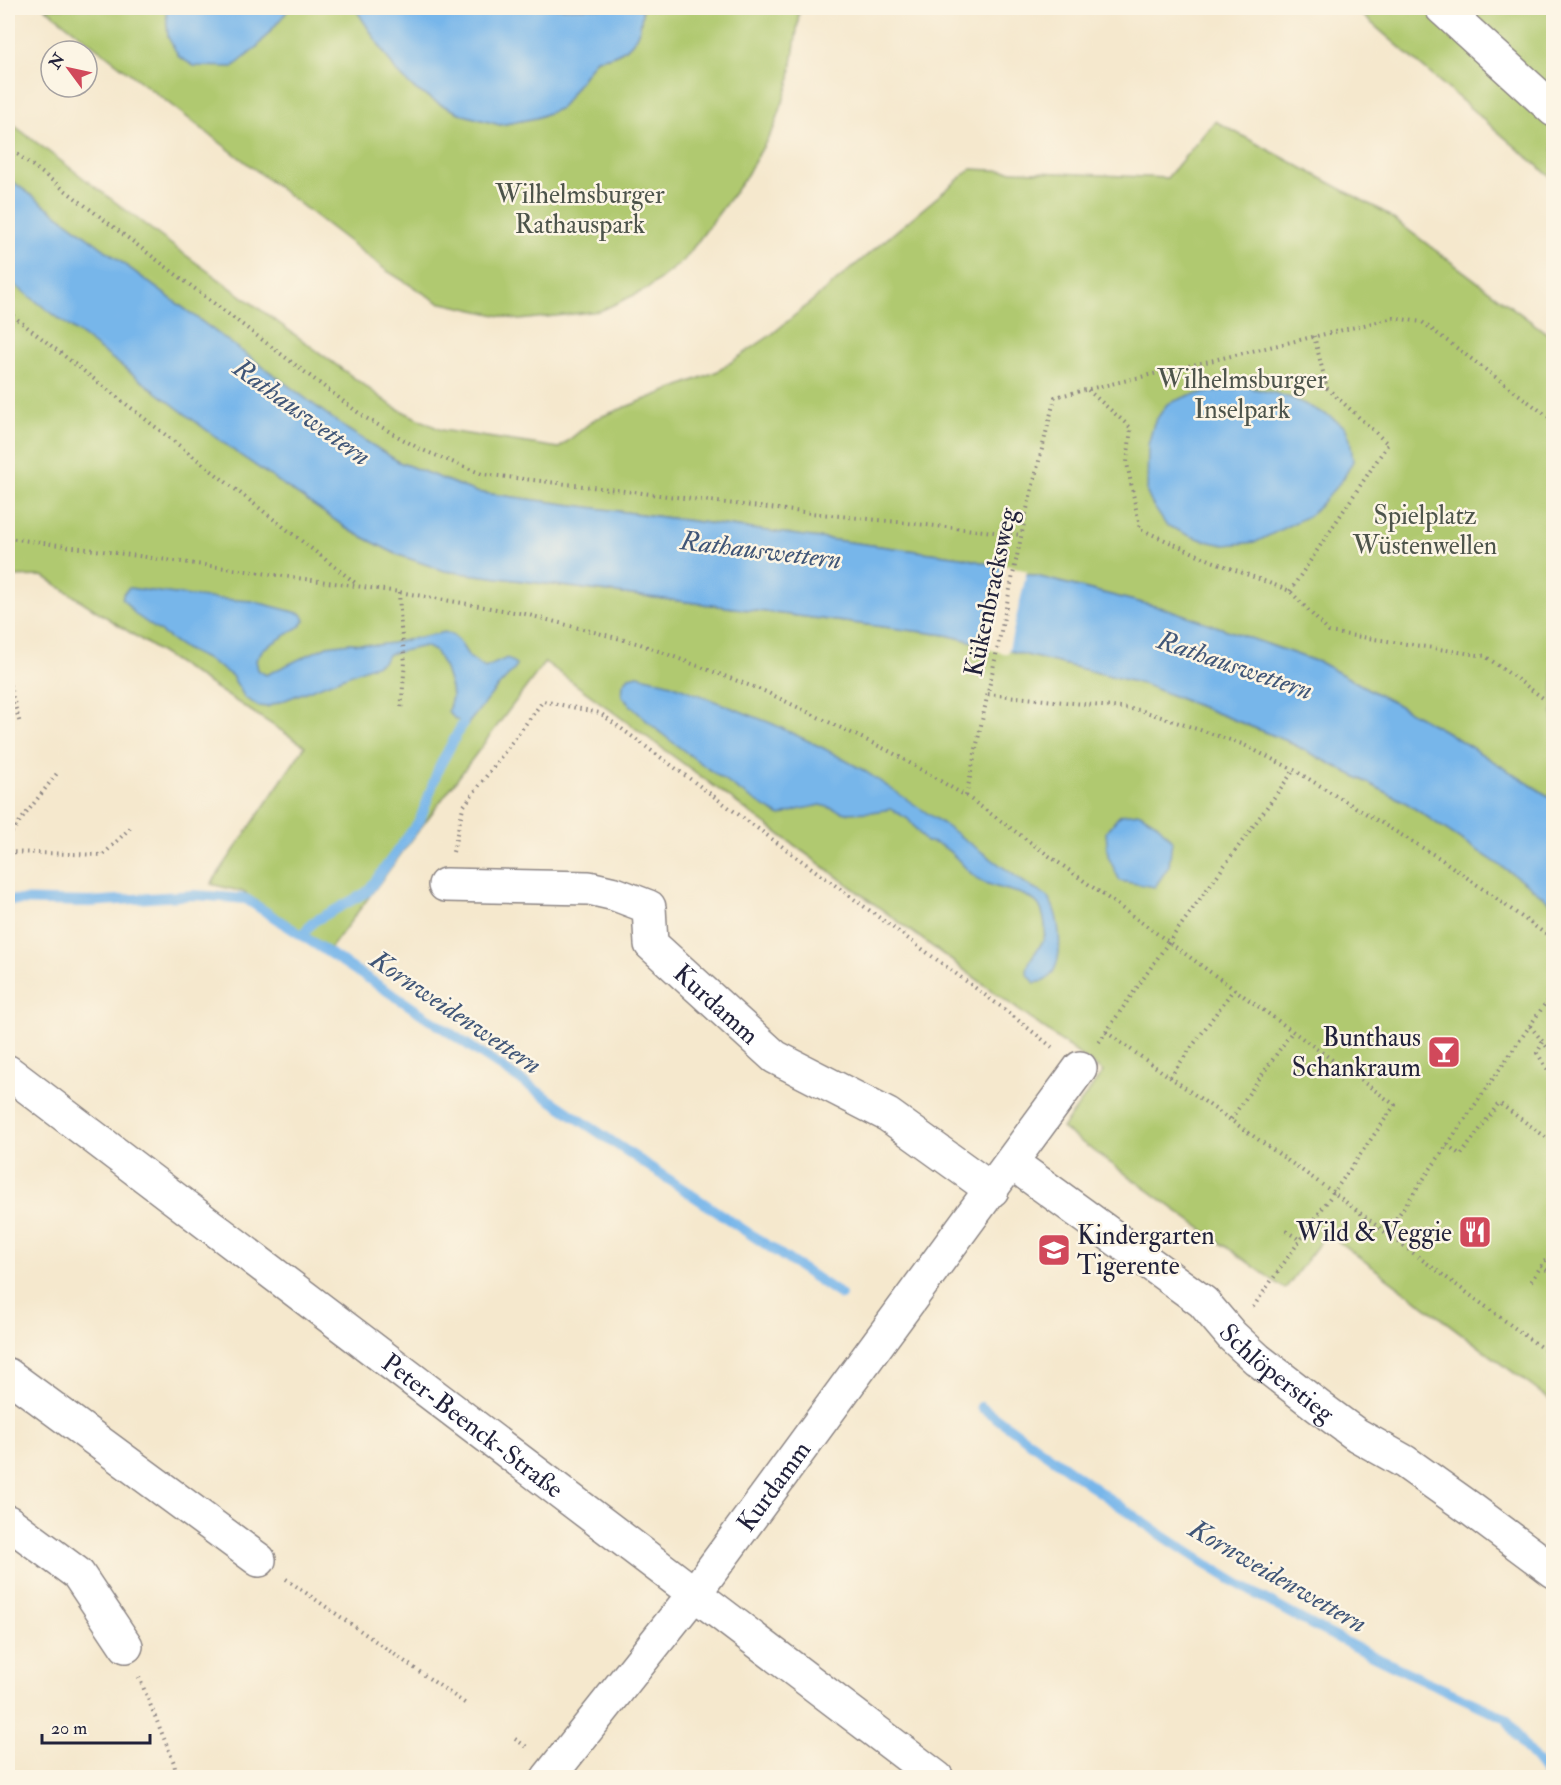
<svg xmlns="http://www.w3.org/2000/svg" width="1561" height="1785" font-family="'IM FELL Double Pica',serif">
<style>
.green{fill:#b0c96f;stroke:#697655;stroke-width:1.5}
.water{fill:#77b6ea;stroke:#4c6c92;stroke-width:1.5}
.pier{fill:#f5e8cd}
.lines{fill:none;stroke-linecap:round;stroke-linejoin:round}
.stream{stroke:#77b6ea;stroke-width:10}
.minor-casing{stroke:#8c8584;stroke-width:36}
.path{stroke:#8c8584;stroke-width:4;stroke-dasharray:1.5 4.5;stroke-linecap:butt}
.minor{stroke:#fff;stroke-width:33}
.labels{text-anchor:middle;stroke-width:5;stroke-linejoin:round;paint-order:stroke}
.park-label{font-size:26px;fill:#4d544b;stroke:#fcf5e5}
.street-label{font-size:26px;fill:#22223b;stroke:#fcf5e5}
.poi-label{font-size:26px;fill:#22223b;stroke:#fcf5e5;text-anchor:end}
.water-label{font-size:27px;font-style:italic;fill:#405678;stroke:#fcf5e5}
</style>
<rect width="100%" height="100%" fill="#fcf5e5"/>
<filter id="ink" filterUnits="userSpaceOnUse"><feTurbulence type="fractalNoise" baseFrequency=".0167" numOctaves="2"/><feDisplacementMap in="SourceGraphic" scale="12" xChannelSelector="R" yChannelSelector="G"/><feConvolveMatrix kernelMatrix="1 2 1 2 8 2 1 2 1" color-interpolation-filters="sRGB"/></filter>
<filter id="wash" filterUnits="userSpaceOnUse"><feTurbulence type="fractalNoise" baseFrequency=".008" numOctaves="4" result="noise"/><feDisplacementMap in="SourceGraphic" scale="24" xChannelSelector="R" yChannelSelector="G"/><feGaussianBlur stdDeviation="1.35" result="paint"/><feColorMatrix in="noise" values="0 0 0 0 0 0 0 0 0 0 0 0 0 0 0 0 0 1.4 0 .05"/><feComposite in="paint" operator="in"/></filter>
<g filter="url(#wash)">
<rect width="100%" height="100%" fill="#f5e8cd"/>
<g class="green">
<path d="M 45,8 L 166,8 L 168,37 L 256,48 L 290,8 L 355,8 L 413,88 L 440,104 L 464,115 L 500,125 L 536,118 L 561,108 L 596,59 C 628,56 642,39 642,8 L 799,8 L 798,23 L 789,84 L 774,128 L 745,178 L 684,260 L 647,289 L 600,311 L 519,320 L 438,302 L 387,271 Z"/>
<path d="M 1354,8 L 1553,8 L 1553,179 Z"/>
<path d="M 8,121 L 176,248 L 394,407 L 441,430 L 559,448 L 595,419 L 718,371 L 771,335 L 971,169 L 1167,178 L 1215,121 L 1384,212 L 1553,338 L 1553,799 L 1445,731 L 1321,663 L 1170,610 L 960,557 L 476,492 L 399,462 L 348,430 L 8,178 Z"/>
<path d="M 8,280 L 237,453 L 351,531 L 396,554 L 445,571 L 946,635 L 1143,684 L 1285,740 L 1403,801 L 1519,878 L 1553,904 L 1553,1402 L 1327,1233 L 1285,1289 L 1062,1128 L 1103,1072 L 545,662 L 330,949 L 243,892 L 211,884 L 305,746 L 43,576 L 8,577 Z"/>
</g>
<g class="water">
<path d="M 166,8 L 290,8 L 256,48 L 233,67 L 194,66 L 179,57 L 168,37 Z"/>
<path d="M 355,8 L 642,8 C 642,40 628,55 596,59 L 561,108 L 536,118 L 500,125 L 464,115 L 440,104 L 413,88 L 396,71 Z"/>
<path d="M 8,178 L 348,430 L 399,462 L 476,492 L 961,557 L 1170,610 L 1321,663 L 1445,731 L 1553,799 L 1553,904 L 1519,878 L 1403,801 L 1285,740 L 1143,684 L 946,635 L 445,571 L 396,554 L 351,531 L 237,453 L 8,280 Z"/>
<path d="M 1246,387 L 1274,393 L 1294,399 L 1329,416 L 1345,427 L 1350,439 L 1353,461 L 1343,479 L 1312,514 L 1256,542 L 1225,545 L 1210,542 L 1190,536 L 1166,525 L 1152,504 L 1147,493 L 1148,445 L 1154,423 L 1167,404 L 1190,395 Z"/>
<path d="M 129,588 L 206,598 L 252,601 L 302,614 L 305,620 L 301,626 L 263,649 L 256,660 L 258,670 L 266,675 L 327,646 L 350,643 L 377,645 L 392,643 L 445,632 L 454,636 L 461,644 L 469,657 L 485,668 L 507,658 L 516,664 L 515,669 L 494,691 L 467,725 L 455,719 L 448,711 L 452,697 L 451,688 L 445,669 L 436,652 L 425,646 L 389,654 L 383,662 L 267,707 L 258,706 L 245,698 L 232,676 L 210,661 L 185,649 L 136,615 L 122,598 L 124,593 Z"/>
<path d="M 638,675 L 671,684 L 773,724 L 825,749 L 863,770 L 939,821 L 1032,888 C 1037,891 1044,893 1048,898 C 1061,914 1067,969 1044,981 C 1042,982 1038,982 1035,983 L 1027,974 C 1026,954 1049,946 1045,925 C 1044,918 1042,908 1037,903 C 1021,889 999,891 981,881 C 964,872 950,841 926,842 L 908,819 L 891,809 L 872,812 L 846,813 L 821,805 L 797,810 L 780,816 C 750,799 723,780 695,759 C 669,740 644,721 622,696 L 623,684 L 629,677 Z"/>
<path d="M 1140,813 L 1156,823 L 1172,840 L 1169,866 L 1155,887 L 1120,881 L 1108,856 L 1106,832 L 1120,815 Z"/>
</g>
<path class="pier" d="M 1002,564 L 1027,571 L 1008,654 L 983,648 Z"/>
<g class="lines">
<g class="stream">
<path d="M 8,900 L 89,902 L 195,895 L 246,899 L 401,1000 L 841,1295"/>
<path d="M 302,936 L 313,922 L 367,892 L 420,820 L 439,767 L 463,723"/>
<path d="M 981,1407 C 1073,1472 1163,1541 1261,1597 C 1340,1642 1423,1680 1506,1718 L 1518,1738 L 1550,1778"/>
</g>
</g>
</g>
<g filter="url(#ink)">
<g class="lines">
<g class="minor-casing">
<g id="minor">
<path d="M 1442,8 L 1554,110"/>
<path id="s1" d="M 445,885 L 589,888 L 615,894 L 649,907 L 651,944 L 775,1057 L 888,1115 L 992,1190"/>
<path id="s2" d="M 8,1072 L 937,1778"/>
<path id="s3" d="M 1012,1163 L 1203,1302 L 1232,1336 L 1257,1359 L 1319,1407 L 1357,1435 L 1405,1462 L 1471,1509 L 1554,1571"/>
<path d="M 8,1375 L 259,1560"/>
<path d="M 8,1522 L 78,1574 L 126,1646"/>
<path id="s4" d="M 548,1778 L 694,1594 L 1080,1068"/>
</g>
</g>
<g class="path">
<path d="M 8,147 L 364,417 L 420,449 L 482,474 L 811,513 L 1022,535"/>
<path d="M 8,312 L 358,585"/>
<path d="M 1088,390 L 1131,428 L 1127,463 L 1140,529 L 1212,561 L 1290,591 L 1329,632 L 1485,656 L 1554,706"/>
<path d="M 8,538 L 399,592 L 525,614 L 640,644 L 764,691 L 891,752 L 966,796 L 1395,1105 L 1253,1307"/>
<path d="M 1290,591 L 1388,444 L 1327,388 L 1314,336"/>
<path d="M 399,592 L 401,628 L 405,662 L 401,711"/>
<path d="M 8,679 L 20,724"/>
<path d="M 988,694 L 1140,710 L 1242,744 L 1294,770 L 1441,859 L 1554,940"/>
<path d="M 966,796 L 1027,509 L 1055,397 L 1394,318 L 1422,322 L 1554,421"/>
<path d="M 8,837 L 58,772"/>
<path d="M 8,852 L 103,855 L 133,825"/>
<path d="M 453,852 L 463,807 L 543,701 L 600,713 L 1000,1006 L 1052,1047"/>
<path d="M 1530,1026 L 1543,1042"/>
<path d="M 1106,1032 L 1334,1193 L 1386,1233 L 1554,1357"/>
<path d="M 1099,1042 L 1168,943 L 1294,770"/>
<path d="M 1554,1056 L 1543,1042 L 1537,1053 L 1554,1079"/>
<path d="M 1170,1077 L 1233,990"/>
<path d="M 1231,1119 L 1292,1032"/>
<path d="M 1447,1145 L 1461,1155 L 1499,1103 L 1554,1143"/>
<path d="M 1286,1231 L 1300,1240"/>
<path d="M 1386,1233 L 1554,991"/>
<path d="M 1541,1266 L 1554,1275"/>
<path d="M 1531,1281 L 1554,1248"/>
<path d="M 286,1579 L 466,1704"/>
<path d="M 139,1677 L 174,1763 L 177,1778"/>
<path d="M 515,1739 L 527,1747"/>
</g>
<use href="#minor" class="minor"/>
</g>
</g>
<defs>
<g id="bar-square" transform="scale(1.725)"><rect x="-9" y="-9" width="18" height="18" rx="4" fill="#d1495b" stroke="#fcf5e5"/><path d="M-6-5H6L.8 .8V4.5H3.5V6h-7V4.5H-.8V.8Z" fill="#fff"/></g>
<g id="restaurant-square" transform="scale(1.725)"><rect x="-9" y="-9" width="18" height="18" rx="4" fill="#d1495b" stroke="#fcf5e5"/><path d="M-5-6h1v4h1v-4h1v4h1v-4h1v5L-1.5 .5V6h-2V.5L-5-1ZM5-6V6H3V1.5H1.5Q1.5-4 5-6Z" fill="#fff"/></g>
<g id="school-square" transform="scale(1.725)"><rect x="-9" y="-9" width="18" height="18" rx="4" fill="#d1495b" stroke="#fcf5e5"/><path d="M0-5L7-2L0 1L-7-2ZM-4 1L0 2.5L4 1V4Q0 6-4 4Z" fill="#fff"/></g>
</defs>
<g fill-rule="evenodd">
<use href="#bar-square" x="1444" y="1052"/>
<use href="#restaurant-square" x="1475" y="1232"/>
<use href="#school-square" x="1054" y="1250"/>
</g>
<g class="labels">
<g class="park-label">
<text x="580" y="203">Wilhelmsburger<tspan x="580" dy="30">Rathauspark</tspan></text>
<text x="1242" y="388">Wilhelmsburger<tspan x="1242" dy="30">Inselpark</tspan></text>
<text x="1425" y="524">Spielplatz<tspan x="1425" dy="30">Wüstenwellen</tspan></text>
</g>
<g class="street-label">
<text transform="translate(990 592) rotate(-78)" y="9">Kükenbracksweg</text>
<text dy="9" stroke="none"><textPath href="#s1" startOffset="333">Kurdamm</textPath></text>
<text dy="9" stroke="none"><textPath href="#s3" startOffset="339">Schlöperstieg</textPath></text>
<text dy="9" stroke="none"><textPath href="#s2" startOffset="584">Peter-Beenck-Straße</textPath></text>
<text dy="9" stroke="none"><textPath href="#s4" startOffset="369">Kurdamm</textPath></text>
</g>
<g class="poi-label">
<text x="1421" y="1046">Bunthaus<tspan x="1421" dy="30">Schankraum</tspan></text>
<text x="1452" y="1241">Wild &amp; Veggie</text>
<text x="1077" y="1244" text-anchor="start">Kindergarten<tspan x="1077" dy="30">Tigerente</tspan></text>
</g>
<g class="water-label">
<text transform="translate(302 412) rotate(36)" y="9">Rathauswettern</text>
<text transform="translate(761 550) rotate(7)" y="9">Rathauswettern</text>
<text transform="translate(1235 665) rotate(19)" y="9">Rathauswettern</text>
<text transform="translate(456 1012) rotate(34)" y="9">Kornweidenwettern</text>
<text transform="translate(1278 1576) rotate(30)" y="9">Kornweidenwettern</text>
</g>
</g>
<rect width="1561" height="1785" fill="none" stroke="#fcf5e5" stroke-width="30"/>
<g transform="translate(69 69) rotate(303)"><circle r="28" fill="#fcf5e5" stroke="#a5a1a1" stroke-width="1.5"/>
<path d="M0-4.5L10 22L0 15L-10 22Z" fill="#d1495b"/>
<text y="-9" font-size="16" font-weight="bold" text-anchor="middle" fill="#22223b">N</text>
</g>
<path d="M42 1734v9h108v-9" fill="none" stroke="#22223b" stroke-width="3"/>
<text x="51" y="1734" font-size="18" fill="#22223b" stroke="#fcf5e5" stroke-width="4.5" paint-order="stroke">20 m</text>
</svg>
